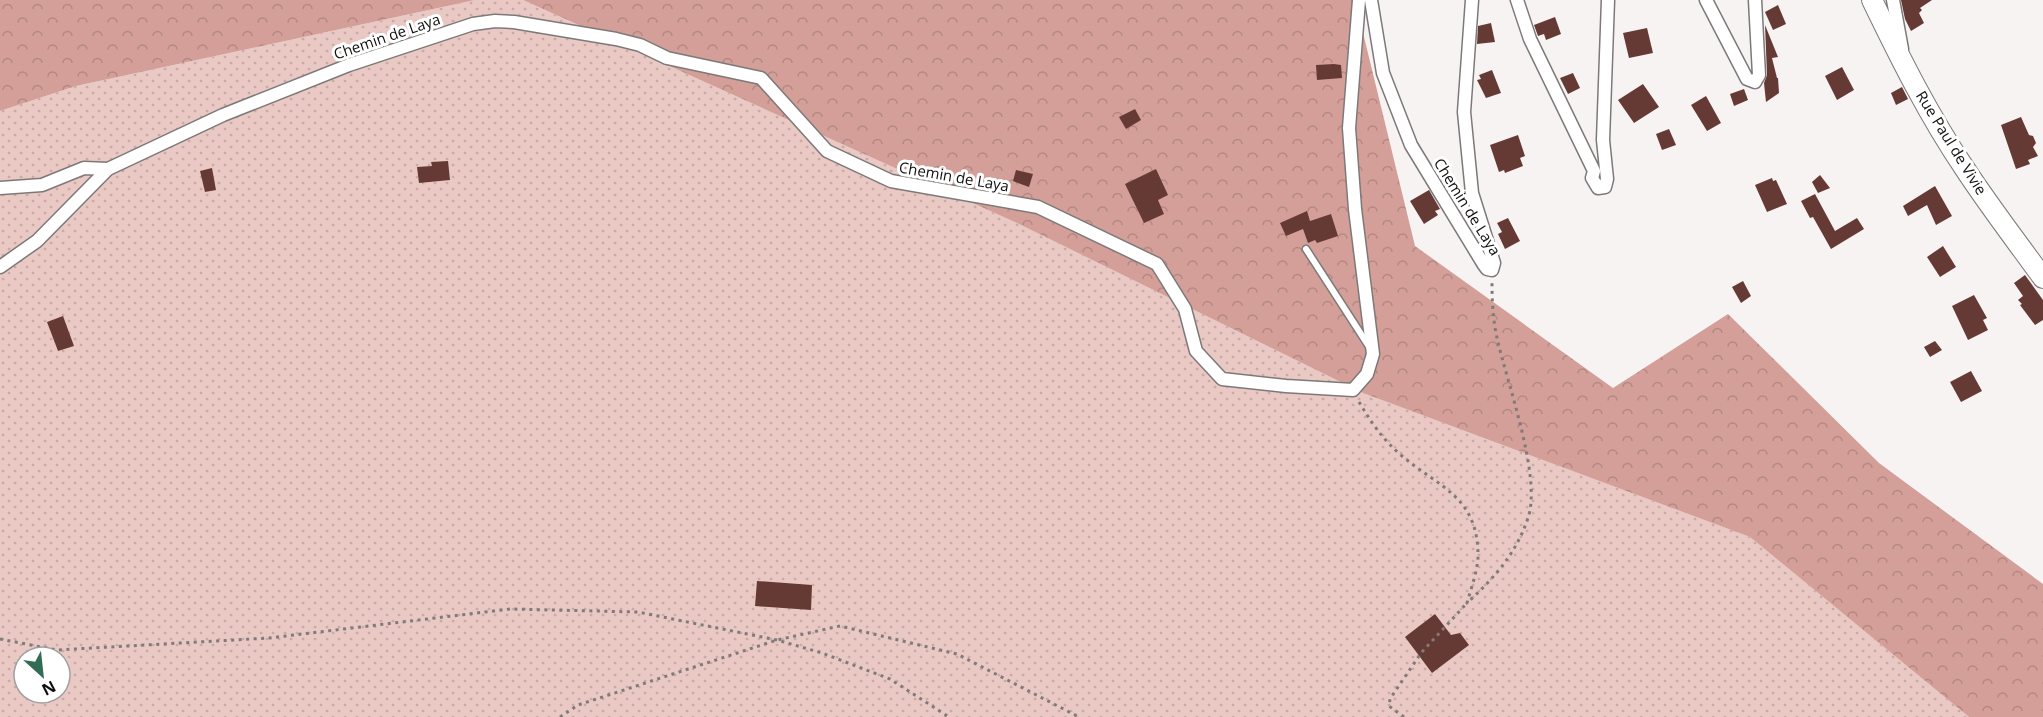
<svg xmlns="http://www.w3.org/2000/svg" width="2043" height="717" font-family="'Open Sans',sans-serif">
<style>
.green{fill:url(#green-dots);fill-rule:evenodd}
.forest{fill:url(#forest-crowns)}
.building{fill:#663a34}
.lines{fill:none;stroke-linecap:round;stroke-linejoin:round}
.service-casing{stroke:#7d7979;stroke-width:9}
.minor-casing{stroke:#7d7979;stroke-width:15}
.primary-casing{stroke:#7d7979;stroke-width:22}
.path{stroke:#7e7b7a;stroke-width:3;stroke-dasharray:3 4.5;stroke-linecap:butt}
.service{stroke:#fff;stroke-width:6}
.minor{stroke:#fff;stroke-width:12}
.primary{stroke:#fff;stroke-width:20}
.labels{text-anchor:middle;stroke-width:6;stroke-linejoin:round;paint-order:stroke}
.street-label{font-size:15px;fill:#11100f;stroke:#fff}
</style>
<defs>
<pattern id="green-dots" width="8" height="8" patternUnits="userSpaceOnUse" patternTransform="scale(1.5)"><rect width="8" height="8" fill="#eac8c3"/><path d="M2 2h.1M6 6h.1" fill="none" stroke="#c8aba6" stroke-width="1.8" stroke-linecap="round"/></pattern>
<pattern id="forest-crowns" width="20" height="18" patternUnits="userSpaceOnUse" patternTransform="scale(1.5)"><rect width="20" height="18" fill="#d39f98"/><path d="M2 6a3 3 0 1 1 6 0M12 15a3 3 0 1 1 6 0" fill="none" stroke="#b48882"/></pattern>
</defs>
<rect width="100%" height="100%" fill="#f8f3f3"/>
<path class="green" d="M 475,0 L 523,0 L 1019,224 L 1363,393 L 1750,537 L 1969,717 L 0,717 L 0,111 L 76,86 ZM 24,657 L 60,657 L 60,693 L 24,693 Z"/>
<g class="forest">
<path d="M 0,0 L 475,0 L 76,86 L 0,111 Z"/>
<path d="M 523,0 L 1355,0 L 1415,246 L 1613,388 L 1728,314 L 1879,463 L 2043,584 L 2043,717 L 1969,717 L 1750,537 L 1363,393 L 1019,224 Z"/>
</g>
<g class="building">
<path d="M 1901,0 L 1932,0 L 1920,8 L 1922,10 L 1919,13 L 1924,23 L 1911,31 L 1905,19 Z"/>
<path d="M 1778,5 L 1786,24 L 1773,30 L 1765,12 Z"/>
<path d="M 1555,17 L 1561,34 L 1546,40 L 1544,34 L 1538,36 L 1534,25 Z"/>
<path d="M 1491,23 L 1495,42 L 1477,44 L 1478,26 Z"/>
<path d="M 1765,25 L 1778,57 L 1772,58 L 1777,78 L 1778,78 L 1779,93 L 1766,102 L 1764,83 L 1767,75 Z"/>
<path d="M 1647,28 L 1653,53 L 1629,58 L 1623,33 Z"/>
<path d="M 1334,64 L 1341,65 L 1342,78 L 1317,80 L 1316,65 Z"/>
<path d="M 1842,67 L 1854,90 L 1837,100 L 1825,76 Z"/>
<path d="M 1492,70 L 1501,93 L 1486,98 L 1477,80 L 1481,79 L 1479,75 Z"/>
<path d="M 1573,73 L 1580,88 L 1568,94 L 1560,78 Z"/>
<path d="M 1643,84 L 1659,107 L 1634,123 L 1618,100 Z"/>
<path d="M 1902,87 L 1908,99 L 1896,105 L 1891,93 Z"/>
<path d="M 1744,89 L 1748,100 L 1734,106 L 1730,94 Z"/>
<path d="M 1706,96 L 1721,123 L 1707,131 L 1691,105 Z"/>
<path d="M 1135,109 L 1141,120 L 1126,129 L 1119,117 Z"/>
<path d="M 2021,117 L 2029,135 L 2033,136 L 2036,143 L 2033,147 L 2038,156 L 2028,160 L 2030,164 L 2016,169 L 2001,125 Z"/>
<path d="M 1669,129 L 1676,145 L 1662,150 L 1656,134 Z"/>
<path d="M 1518,135 L 1525,156 L 1520,158 L 1523,166 L 1505,173 L 1504,170 L 1499,172 L 1490,145 Z"/>
<path d="M 448,161 L 450,180 L 419,183 L 417,167 L 432,166 L 431,162 Z"/>
<path d="M 212,168 L 216,190 L 205,192 L 200,171 Z"/>
<path d="M 1156,169 L 1168,195 L 1158,200 L 1164,214 L 1144,223 L 1125,184 Z"/>
<path d="M 1016,170 L 1033,174 L 1029,187 L 1013,181 Z"/>
<path d="M 1820,175 L 1830,188 L 1818,193 L 1812,182 Z"/>
<path d="M 1772,178 L 1773,181 L 1776,180 L 1787,204 L 1767,212 L 1755,185 Z"/>
<path d="M 1447,181 L 1449,184 L 1453,182 L 1461,198 L 1455,201 L 1443,183 Z"/>
<path d="M 1935,186 L 1952,216 L 1936,225 L 1927,205 L 1908,216 L 1903,206 Z"/>
<path d="M 1429,190 L 1440,209 L 1435,211 L 1438,215 L 1424,224 L 1410,201 Z"/>
<path d="M 1815,194 L 1835,231 L 1857,218 L 1864,229 L 1831,249 L 1813,217 L 1810,218 L 1801,201 Z"/>
<path d="M 1307,211 L 1310,221 L 1331,214 L 1338,236 L 1317,243 L 1315,240 L 1308,243 L 1303,229 L 1286,236 L 1280,223 Z"/>
<path d="M 1508,218 L 1520,241 L 1505,249 L 1498,234 L 1502,232 L 1497,223 Z"/>
<path d="M 1943,246 L 1956,267 L 1940,277 L 1927,257 Z"/>
<path d="M 2025,275 L 2043,300 L 2043,320 L 2035,325 L 2020,305 L 2022,304 L 2018,300 L 2023,296 L 2014,283 Z"/>
<path d="M 1743,281 L 1751,296 L 1741,303 L 1732,287 Z"/>
<path d="M 1974,295 L 1987,318 L 1983,320 L 1988,330 L 1968,340 L 1952,306 Z"/>
<path d="M 63,316 L 74,346 L 58,351 L 47,322 Z"/>
<path d="M 1935,341 L 1942,350 L 1930,357 L 1924,347 Z"/>
<path d="M 1971,371 L 1982,391 L 1961,402 L 1950,382 Z"/>
<path d="M 757,581 L 812,585 L 811,610 L 755,606 Z"/>
<path d="M 1435,614 L 1451,635 L 1460,633 L 1469,645 L 1432,673 L 1405,637 Z"/>
</g>
<g class="lines">
<g class="service-casing">
<path id="service" d="M 1306,249 L 1370,348"/>
</g>
<g class="minor-casing">
<g id="minor">
<path d="M 1371,0 L 1383,73 L 1411,145 L 1484,265 L 1487,269 L 1492,270 L 1494,263 L 1472,193 L 1464,112 L 1472,0"/>
<path d="M 1517,0 L 1530,39 L 1594,171 L 1592,178 L 1598,188 L 1605,187 L 1607,179 L 1603,140 L 1608,0"/>
<path d="M 1706,0 L 1747,79 L 1755,82 L 1759,75 L 1755,0"/>
<path d="M 1893,0 L 1902,49"/>
<path d="M 0,188 L 42,185 L 84,168 L 108,169"/>
<path d="M 0,267 L 37,241 L 108,169 L 223,115 L 349,65 L 473,24 L 495,21 L 514,22 L 616,39 L 640,45 L 667,58 L 761,78 L 827,151 L 891,181 L 1038,207 L 1157,264 L 1185,309 L 1196,351 L 1222,379 L 1286,386 L 1353,390 L 1367,374 L 1373,354 L 1355,209 L 1349,128 L 1359,0"/>
</g>
</g>
<g class="primary-casing">
<path id="primary" d="M 1872,0 C 1900,58 1929,116 1965,169 C 1990,207 2017,242 2043,278"/>
</g>
<g class="path">
<path d="M 1359,402 C 1371,422 1383,440 1402,456 C 1440,488 1479,497 1478,558 C 1477,572 1471,589 1467,603 C 1494,578 1516,554 1528,518 C 1542,477 1507,383 1497,338 C 1493,320 1492,302 1492,283"/>
<path d="M 0,639 L 57,650 L 269,638 L 510,609 L 638,612 L 777,640 L 822,653 L 890,679 L 949,717"/>
<path d="M 560,717 L 578,705 L 777,640 L 840,626 L 957,654 L 1079,717"/>
<path d="M 1404,717 L 1389,706 L 1390,699 L 1421,653 L 1467,603"/>
</g>
<use href="#service" class="service"/>
<use href="#minor" class="minor"/>
<use href="#primary" class="primary"/>
</g>
<g class="labels">
<g class="street-label">
<text transform="translate(387 37) rotate(-19)" y="5">Chemin de Laya</text>
<text transform="translate(1951 143) rotate(58)" y="5">Rue Paul de Vivie</text>
<text transform="translate(954 177) rotate(10)" y="5">Chemin de Laya</text>
<text transform="translate(1467 207) rotate(58)" y="5">Chemin de Laya</text>
</g>
</g>
<g transform="translate(42 675) rotate(153)"><circle r="28" fill="#ffffff" stroke="#a09f9f" stroke-width="1.5"/>
<path d="M0-4.5L10 22L0 15L-10 22Z" fill="#306c56"/>
<text y="-9" font-size="16" font-weight="bold" text-anchor="middle" fill="#11100f">N</text>
</g>
</svg>
